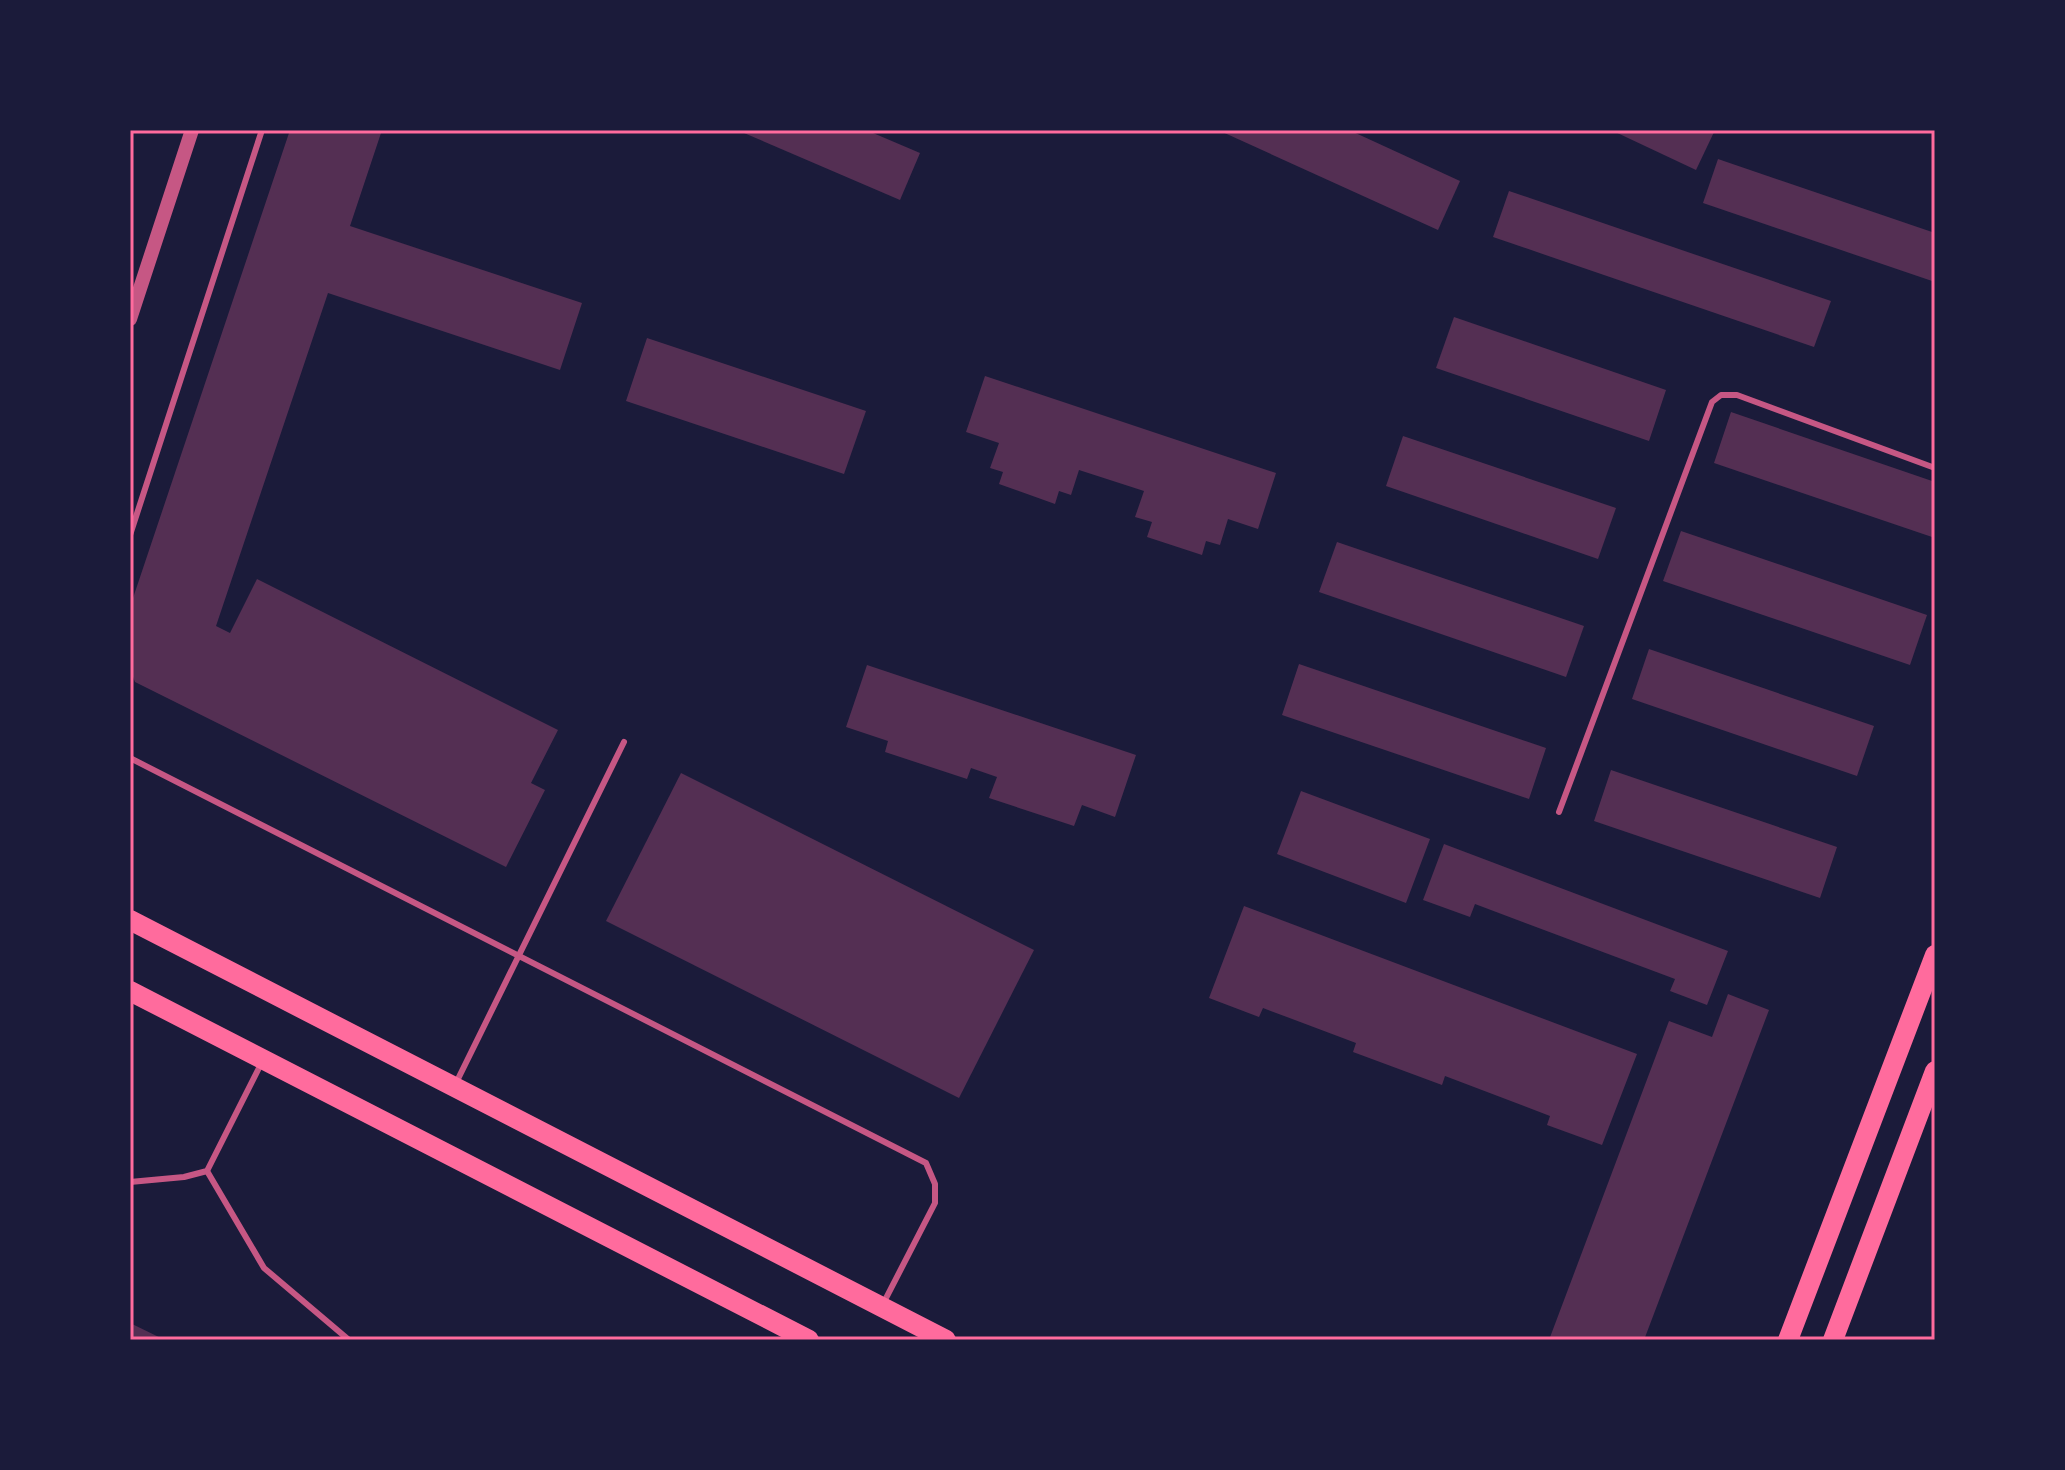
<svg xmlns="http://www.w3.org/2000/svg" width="2065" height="1470" font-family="Georgia,serif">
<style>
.building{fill:#542f53}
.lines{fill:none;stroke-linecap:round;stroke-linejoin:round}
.service{stroke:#c65784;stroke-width:6}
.tertiary{stroke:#c65784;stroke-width:14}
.primary{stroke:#ff6b9d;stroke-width:20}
.neatline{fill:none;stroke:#ff6b9d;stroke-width:3}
</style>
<rect width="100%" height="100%" fill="#1b1b3a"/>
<g class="building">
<path d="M 290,130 L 382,130 L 350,226 L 582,303 L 560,370 L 328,293 L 216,626 L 230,633 L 257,579 L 558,730 L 531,783 L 545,790 L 506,867 L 135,682 L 130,669 L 130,607 Z"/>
<path d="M 737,130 L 866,130 L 920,153 L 900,200 Z"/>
<path d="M 1218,130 L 1349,130 L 1460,181 L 1438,230 Z"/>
<path d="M 1611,130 L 1715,130 L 1696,170 Z"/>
<path d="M 1718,159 L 1935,233 L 1935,282 L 1703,203 Z"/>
<path d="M 1509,191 L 1831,301 L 1814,347 L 1493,237 Z"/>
<path d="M 1454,317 L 1666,390 L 1649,441 L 1436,368 Z"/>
<path d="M 647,338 L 866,411 L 844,474 L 626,401 Z"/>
<path d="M 985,376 L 1276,473 L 1258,529 L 1228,519 L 1220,545 L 1206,541 L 1202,555 L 1147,537 L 1152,522 L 1135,517 L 1144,491 L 1079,470 L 1071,495 L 1059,491 L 1055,504 L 999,484 L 1003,472 L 990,468 L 999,443 L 966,432 Z"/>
<path d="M 1731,412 L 1935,482 L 1935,538 L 1714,463 Z"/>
<path d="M 1403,436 L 1616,508 L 1598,559 L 1386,486 Z"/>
<path d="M 1681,531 L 1927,615 L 1910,665 L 1663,581 Z"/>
<path d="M 1337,542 L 1584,626 L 1566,677 L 1319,592 Z"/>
<path d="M 1649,649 L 1874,726 L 1857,776 L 1632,699 Z"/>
<path d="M 1299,664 L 1546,748 L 1529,799 L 1282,715 Z"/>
<path d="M 867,665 L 1136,755 L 1115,817 L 1082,805 L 1074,826 L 989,798 L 997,777 L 971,768 L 967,779 L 885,752 L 888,741 L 846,727 Z"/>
<path d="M 1611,770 L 1837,847 L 1820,898 L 1594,821 Z"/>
<path d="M 681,773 L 1034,950 L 959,1098 L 606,921 Z"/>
<path d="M 1301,791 L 1430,839 L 1406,903 L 1277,854 Z"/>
<path d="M 1444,844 L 1728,951 L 1707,1005 L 1670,991 L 1675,979 L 1475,904 L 1470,917 L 1423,900 Z"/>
<path d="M 1244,906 L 1637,1054 L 1602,1145 L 1547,1125 L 1550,1116 L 1445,1076 L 1442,1085 L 1353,1052 L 1356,1043 L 1263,1008 L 1259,1017 L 1209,998 Z"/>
<path d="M 1728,994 L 1769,1010 L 1644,1340 L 1549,1340 L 1669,1021 L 1712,1037 Z"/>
<path d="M 130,1323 L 165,1340 L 130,1340 Z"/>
</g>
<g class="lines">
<g class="service">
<path d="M 130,535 L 262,130"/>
<path d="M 130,758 L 926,1163 L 935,1184 L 935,1203 L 883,1304"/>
<path d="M 1559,812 L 1712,402 L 1721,395 L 1737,395 L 1935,468"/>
<path d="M 456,1083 L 624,742"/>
<path d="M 207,1171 L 264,1268 L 349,1340"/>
<path d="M 130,1182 L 184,1177 L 207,1171 L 262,1062"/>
</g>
<path class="tertiary" d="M 130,319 L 192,130"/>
<g class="primary">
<path d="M 130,920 L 946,1340"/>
<path d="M 130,991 L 809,1340"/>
<path d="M 1788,1340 L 1935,955"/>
<path d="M 1833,1340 L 1935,1071"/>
</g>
</g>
<rect width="2065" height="1470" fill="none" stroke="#1b1b3a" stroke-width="264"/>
<rect x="132" y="132" width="1801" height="1206" class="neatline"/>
</svg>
